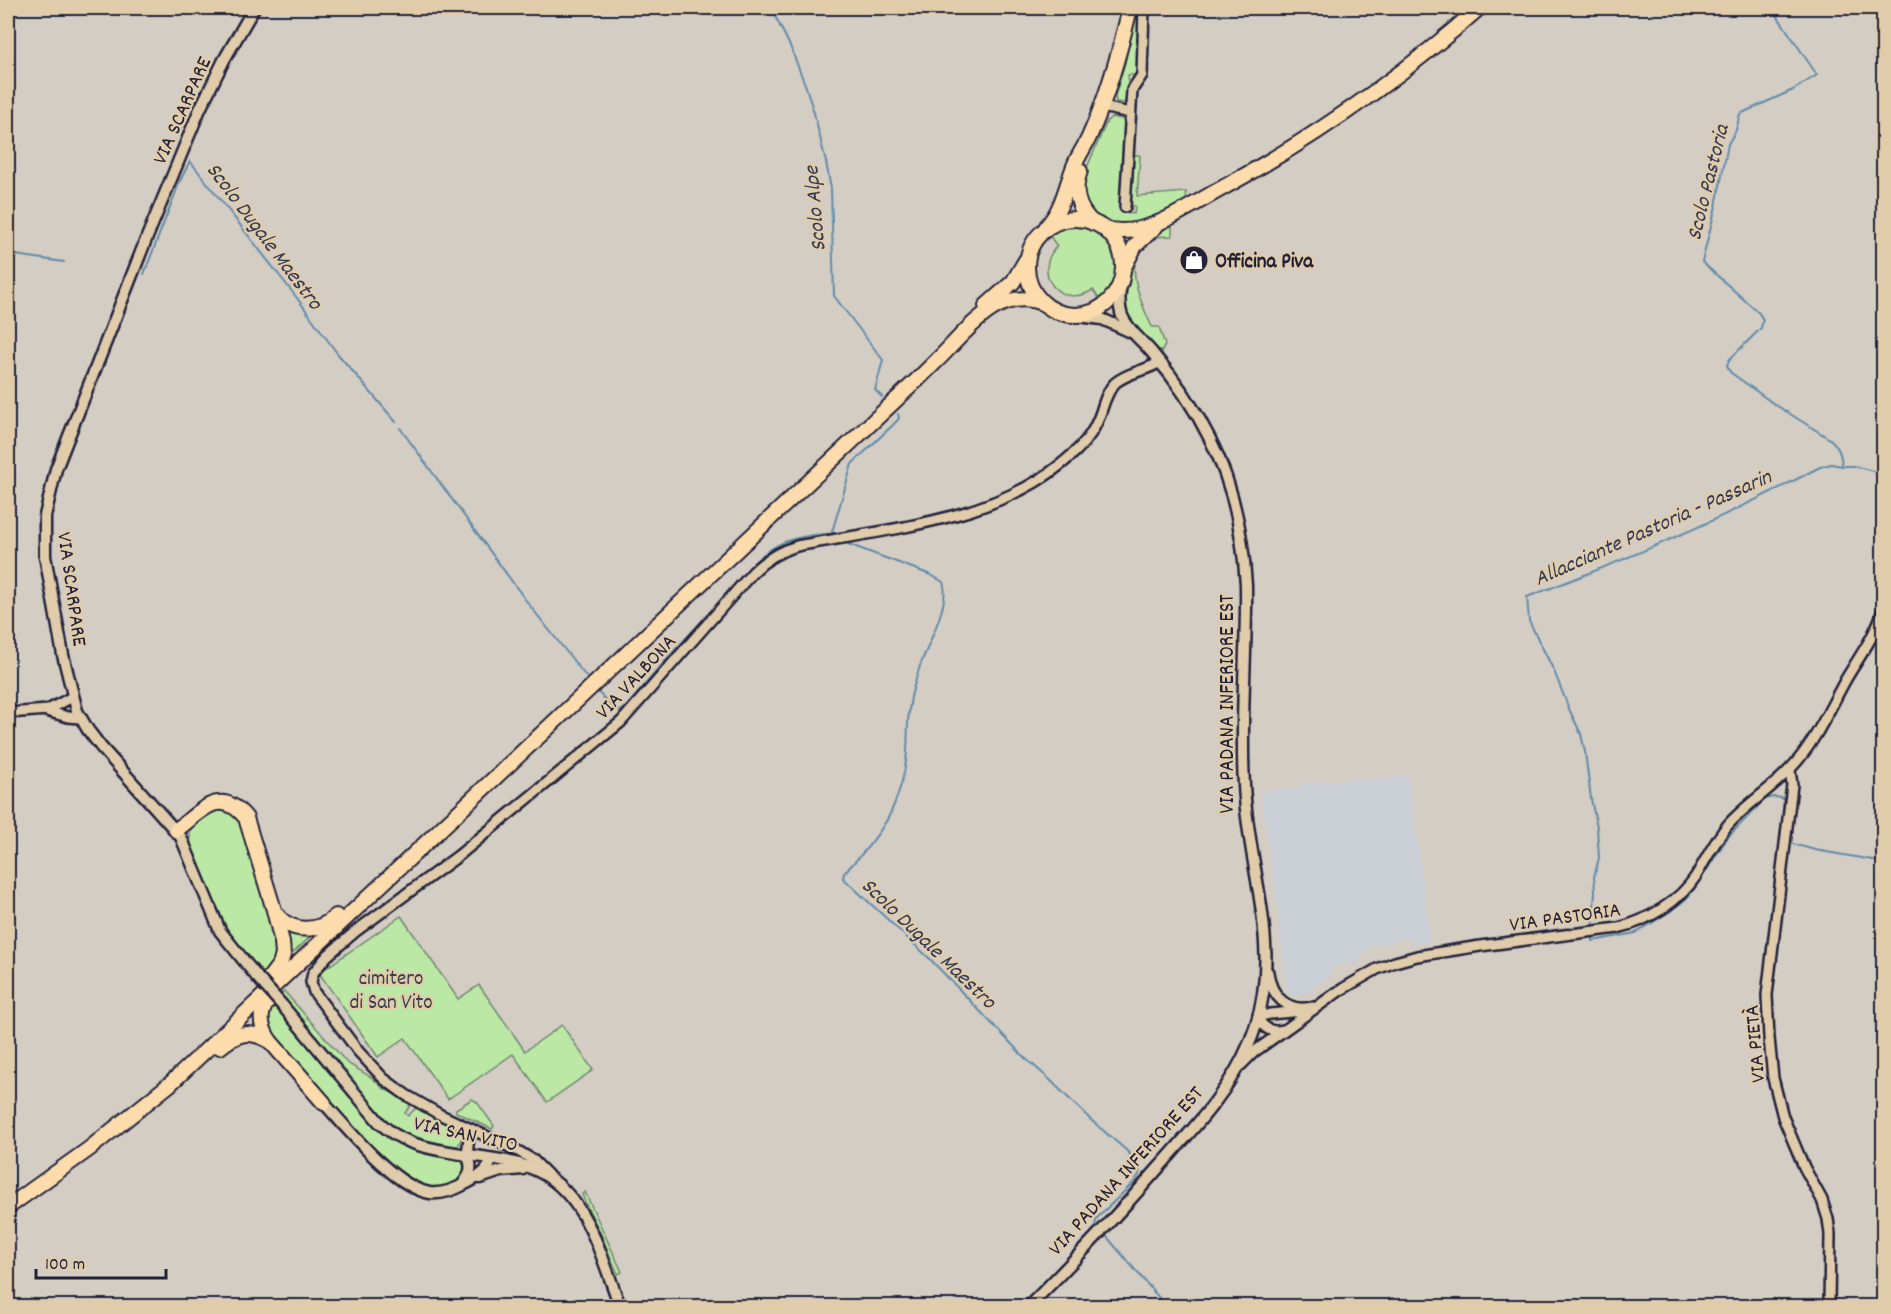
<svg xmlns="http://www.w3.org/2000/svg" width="1891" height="1314" font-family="Dekko,sans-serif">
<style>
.built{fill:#caced5}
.green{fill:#bce8a5;stroke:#6f8570;stroke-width:1.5}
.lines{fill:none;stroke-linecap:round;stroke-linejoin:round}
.stream{stroke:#648ba8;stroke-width:2}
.minor-casing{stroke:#22223b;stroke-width:14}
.tertiary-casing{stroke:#22223b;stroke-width:15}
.primary-casing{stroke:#22223b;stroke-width:18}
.minor{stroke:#e0ccab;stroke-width:9}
.tertiary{stroke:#e0ccab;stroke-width:10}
.primary{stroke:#fcdcac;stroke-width:14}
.tertiary-bridge-casing{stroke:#22223b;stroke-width:15;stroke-linecap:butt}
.tertiary-bridge{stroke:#e0ccab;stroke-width:10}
.labels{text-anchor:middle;stroke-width:4.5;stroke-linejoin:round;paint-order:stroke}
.street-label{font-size:21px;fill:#22223b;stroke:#e0ccab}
.poi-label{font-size:21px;font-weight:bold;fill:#22223b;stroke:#e0ccab;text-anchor:start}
.park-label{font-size:21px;fill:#39404b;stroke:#e0ccab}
.water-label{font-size:22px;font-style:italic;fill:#323c56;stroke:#e0ccab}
</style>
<rect width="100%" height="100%" fill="#d3cdc4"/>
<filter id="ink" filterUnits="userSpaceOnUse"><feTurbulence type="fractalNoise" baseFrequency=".0167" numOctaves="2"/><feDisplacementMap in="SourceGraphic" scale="12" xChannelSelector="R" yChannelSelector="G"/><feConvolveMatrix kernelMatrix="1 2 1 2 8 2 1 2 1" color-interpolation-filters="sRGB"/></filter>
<g filter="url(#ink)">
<path class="built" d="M 1409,776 L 1430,938 L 1430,942 L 1411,945 L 1410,939 L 1369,946 L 1370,951 L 1361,952 L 1362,961 L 1333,966 L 1333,971 L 1330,976 L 1304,994 L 1301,996 L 1293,995 L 1289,993 L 1286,985 L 1278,908 L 1260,791 L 1300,788 L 1300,783 Z"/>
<g class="green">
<path d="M 1137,8 L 1141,8 L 1138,75 L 1128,75 L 1127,99 L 1124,103 L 1116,102 L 1115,96 L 1125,63 Z"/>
<path d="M 1112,117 L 1122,119 L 1125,124 L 1121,212 L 1134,214 L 1135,206 L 1129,205 L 1132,157 L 1134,155 L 1139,155 L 1140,156 L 1137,196 L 1186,192 L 1187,201 L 1138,225 L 1113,226 L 1090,212 L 1082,197 L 1083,177 L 1107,121 Z"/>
<path d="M 1172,223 L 1172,236 C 1166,236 1159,236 1153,238 C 1118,252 1141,304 1152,327 L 1159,327 L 1165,345 L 1162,351 L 1159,350 C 1149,339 1130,324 1125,312 C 1121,301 1126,295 1129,285 C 1131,277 1131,269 1133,262 C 1137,243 1156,232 1172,223 Z"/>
<path d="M 1071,226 C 1114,227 1131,271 1100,300 L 1093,290 C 1060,310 1031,274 1057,246 L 1049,235 L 1056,231 Z"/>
<path d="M 220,808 L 230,811 L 244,825 L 279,953 L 266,977 L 240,947 L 228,930 L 207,885 L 191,845 L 190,834 L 192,823 L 202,814 Z"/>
<path d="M 401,916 L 458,999 L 479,985 L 525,1051 L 562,1025 L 593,1070 L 547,1102 L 513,1054 L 448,1099 L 405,1038 L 378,1057 L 319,973 Z"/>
<path d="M 283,926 L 312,935 L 288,958 Z"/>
<path d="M 284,991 L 347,1063 L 371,1077 L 383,1088 L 411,1104 L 405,1113 L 408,1116 L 417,1107 L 461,1130 L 463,1135 L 458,1146 L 423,1141 L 406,1136 L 393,1128 L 361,1092 L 281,994 Z"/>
<path d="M 271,1002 L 353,1101 L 385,1135 L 408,1148 L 461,1160 C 474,1178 447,1189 433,1188 C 422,1188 412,1181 404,1175 C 370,1151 344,1118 316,1087 C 301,1069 286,1052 270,1035 L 266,1027 Z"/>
<path d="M 472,1099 L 477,1102 L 494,1126 L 492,1129 L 456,1112 L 456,1109 Z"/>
<path d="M 585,1192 L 622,1272 L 618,1274 L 601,1234 L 585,1202 L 582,1194 Z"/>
</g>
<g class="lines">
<g class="stream">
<path d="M 771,8 L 790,46 L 806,87 L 814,113 L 826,162 L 831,189 L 834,296 L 883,360 L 875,390 L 882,397"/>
<path d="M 1772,8 L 1817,75 L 1793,90 L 1740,114 L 1736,130 L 1728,144 L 1716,206 L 1702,262 L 1759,313 L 1763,320 L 1761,328 L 1729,360 L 1727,365 L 1730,372 L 1774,404 L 1830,439 C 1839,447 1841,454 1842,466 L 1854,466 L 1884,474"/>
<path d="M 8,254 L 64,262"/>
<path d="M 144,274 L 180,181 L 190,161 L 297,298 L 337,353 L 396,422"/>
<path d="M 400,428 L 527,602 L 588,679"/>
<path d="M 832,532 L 852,464 L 897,421 L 899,418 L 898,414"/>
<path d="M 848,544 L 931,575 L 943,582 C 951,604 926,647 919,669 C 916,680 911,692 910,704 C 907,720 908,735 907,750 C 906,770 899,794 891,812 C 880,835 862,855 844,873 L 843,878 L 929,958 L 1025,1058 L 1047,1077 L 1091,1120 L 1127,1151 L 1140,1166 L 1139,1175 L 1134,1182 L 1097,1218 L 1095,1225 L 1097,1228"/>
<path d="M 737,583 C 766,541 795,534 844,533"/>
<path d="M 597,691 L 614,709 L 620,711 L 626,707 L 671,654 L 733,588"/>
<path d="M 1781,840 L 1782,829"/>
<path d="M 1793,844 L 1815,850 L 1884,862"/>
<path d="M 1593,929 L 1595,890 L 1594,877 L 1599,858 L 1597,827 L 1591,799 L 1585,752 L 1581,734 L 1569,709 L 1554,671 L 1529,621 L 1527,597 C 1627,560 1726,517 1820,467 L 1831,464 L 1842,466"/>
<path d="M 1593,936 L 1593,941 L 1636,933 L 1671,911 L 1686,899 L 1695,888 L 1728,837 L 1765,799 L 1774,797 L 1782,798 L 1784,801 L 1784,814"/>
<path d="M 1107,1237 L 1166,1306"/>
</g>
<g class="minor-casing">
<g id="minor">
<path d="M 1102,107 L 1130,113"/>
<path d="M 1125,207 L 1132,90 L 1142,75 L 1144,8"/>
<path d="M 46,711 L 68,717 L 80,718"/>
<path d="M 8,713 L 48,710 L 72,697"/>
<path d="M 1790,770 L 1792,785 L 1767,995 L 1769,1038 L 1773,1078 L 1783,1117 L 1804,1167 L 1822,1200 L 1828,1219 L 1830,1234 L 1829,1306"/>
<path d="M 1268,972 C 1271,996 1287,1013 1313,1007"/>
<path d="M 1258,1017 L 1270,1014 L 1302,1011"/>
<path d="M 1258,1019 C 1265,1029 1271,1033 1283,1030"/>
<path d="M 1241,1065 L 1254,1052 L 1339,991 L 1377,969 L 1395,962 L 1417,956 L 1480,946 L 1618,928 C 1647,921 1679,902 1696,876 C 1706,859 1715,841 1727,826 C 1745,805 1769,791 1788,771 C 1814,746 1829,709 1846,679 C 1860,655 1877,634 1884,606"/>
<path d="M 467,1155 L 470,1129"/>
<path d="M 548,1175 L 533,1160 L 518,1151 L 439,1114 L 406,1095 L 384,1079 L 358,1051 L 314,992 L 311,982 L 313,973 L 327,956 L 356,931 L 458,856 L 621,722 L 753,572 C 766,559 779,551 797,546 C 882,530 991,521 1060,465 C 1074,454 1089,440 1096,424 C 1103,411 1104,394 1115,383 C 1128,372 1146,371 1160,362"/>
</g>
</g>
<g class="tertiary-casing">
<g id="tertiary">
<path d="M 254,8 L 224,60 L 200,109 L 145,242 L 56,469 L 45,516 L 45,556 L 63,655 L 77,711 L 88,730 L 101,747 L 181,837 L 220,931 L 257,977"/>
<path d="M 1078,316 L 1102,319 L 1131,332"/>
<path d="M 282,1005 L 379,1122 C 399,1142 422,1147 449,1152 C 476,1157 505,1158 531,1168 C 586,1189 601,1257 620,1306"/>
<path d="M 324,1103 C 347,1128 395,1188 430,1193 C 442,1194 454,1190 465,1184 C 476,1178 489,1173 491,1159"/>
<path d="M 480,1178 L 501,1171 L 523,1169"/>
<path d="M 463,1184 C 471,1174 473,1166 467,1155"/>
<path d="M 1029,1306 C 1075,1260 1119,1213 1162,1164 C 1195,1127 1230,1090 1249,1044 C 1287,955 1248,874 1244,785 C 1240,718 1247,651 1246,585 C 1243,535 1233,484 1210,439 C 1195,409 1176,380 1154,355 C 1144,342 1129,332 1122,316 C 1118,305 1119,295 1121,284"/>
</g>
</g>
<g class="primary-casing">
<g id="primary">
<path d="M 1080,171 C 1073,190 1077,209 1093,223"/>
<circle cx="1075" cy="267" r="48"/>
<path d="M 1047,226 C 1063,209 1066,185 1075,164 C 1079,154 1086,145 1090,135 C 1108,95 1120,51 1130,8"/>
<path d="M 1103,228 C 1142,241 1184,209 1217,191 C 1311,140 1399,79 1479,8"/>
<path d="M 1124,267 L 1135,246 L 1156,226"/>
<path d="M 986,306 L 1013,282 L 1026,260"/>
<path d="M 176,830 C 198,815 219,784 246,818 L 274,910 L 282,942 L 283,955 L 280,964 L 268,980"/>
<path d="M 275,912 C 289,934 319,933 336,916"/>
<path d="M 272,997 C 258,1010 259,1025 270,1041 L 324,1103"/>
<path d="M 220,1047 C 237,1033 249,1029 270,1041"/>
<path d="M 8,1207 L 89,1149 L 170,1084 L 917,380 C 928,369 939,359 950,347 C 974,322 1005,286 1044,304"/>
</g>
</g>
<use href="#minor" class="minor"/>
<use href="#tertiary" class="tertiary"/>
<use href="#primary" class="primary"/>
<g class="tertiary-bridge-casing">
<path id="tertiary-bridge" d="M 257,977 L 282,1005"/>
</g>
<use href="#tertiary-bridge" class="tertiary-bridge"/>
</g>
</g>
<defs>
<g id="shop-disc" transform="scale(1.5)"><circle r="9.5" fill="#22223b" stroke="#e0ccab"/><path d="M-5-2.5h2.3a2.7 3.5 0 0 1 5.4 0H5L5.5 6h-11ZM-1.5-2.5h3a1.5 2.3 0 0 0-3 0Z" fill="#fff"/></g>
</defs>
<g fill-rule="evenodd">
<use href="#shop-disc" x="1194" y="260"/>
</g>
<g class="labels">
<g class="street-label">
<text transform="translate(181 110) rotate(-66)" y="7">VIA SCARPARE</text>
<text transform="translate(73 589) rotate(82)" y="7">VIA SCARPARE</text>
<text transform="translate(635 676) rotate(-47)" y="7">VIA VALBONA</text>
<text transform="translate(1226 704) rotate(-90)" y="7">VIA PADANA INFERIORE EST</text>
<text transform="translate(1565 916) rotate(-8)" y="7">VIA PASTORIA</text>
<text transform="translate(1754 1044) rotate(-95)" y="7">VIA PIETÀ</text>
<text transform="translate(466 1133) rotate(12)" y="7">VIA SAN VITO</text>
<text transform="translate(1125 1170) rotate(-48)" y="7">VIA PADANA INFERIORE EST</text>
</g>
<g class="poi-label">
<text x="1215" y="267">Officina Piva</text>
</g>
<g class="park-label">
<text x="391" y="984">cimitero<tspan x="391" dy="24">di San Vito</tspan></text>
</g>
<g class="water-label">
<text transform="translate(1706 182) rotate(-76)" y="8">Scolo Pastoria</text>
<text transform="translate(813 209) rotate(-95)" y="8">Scolo Alpe</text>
<text transform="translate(266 235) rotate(53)" y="8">Scolo Dugale Maestro</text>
<text transform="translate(1652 526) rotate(-24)" y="8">Allacciante Pastoria - Passarin</text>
<text transform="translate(930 942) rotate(44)" y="8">Scolo Dugale Maestro</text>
</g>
</g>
<rect width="1891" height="1314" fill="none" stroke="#e0ccab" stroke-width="30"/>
<rect x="15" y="15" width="1861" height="1284" fill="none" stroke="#22223b" stroke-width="2" filter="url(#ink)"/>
<path d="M36 1269v9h130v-9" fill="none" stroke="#22223b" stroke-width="3"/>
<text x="45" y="1269" font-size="18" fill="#22223b" stroke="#e0ccab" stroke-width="4.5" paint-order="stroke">100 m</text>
</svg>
